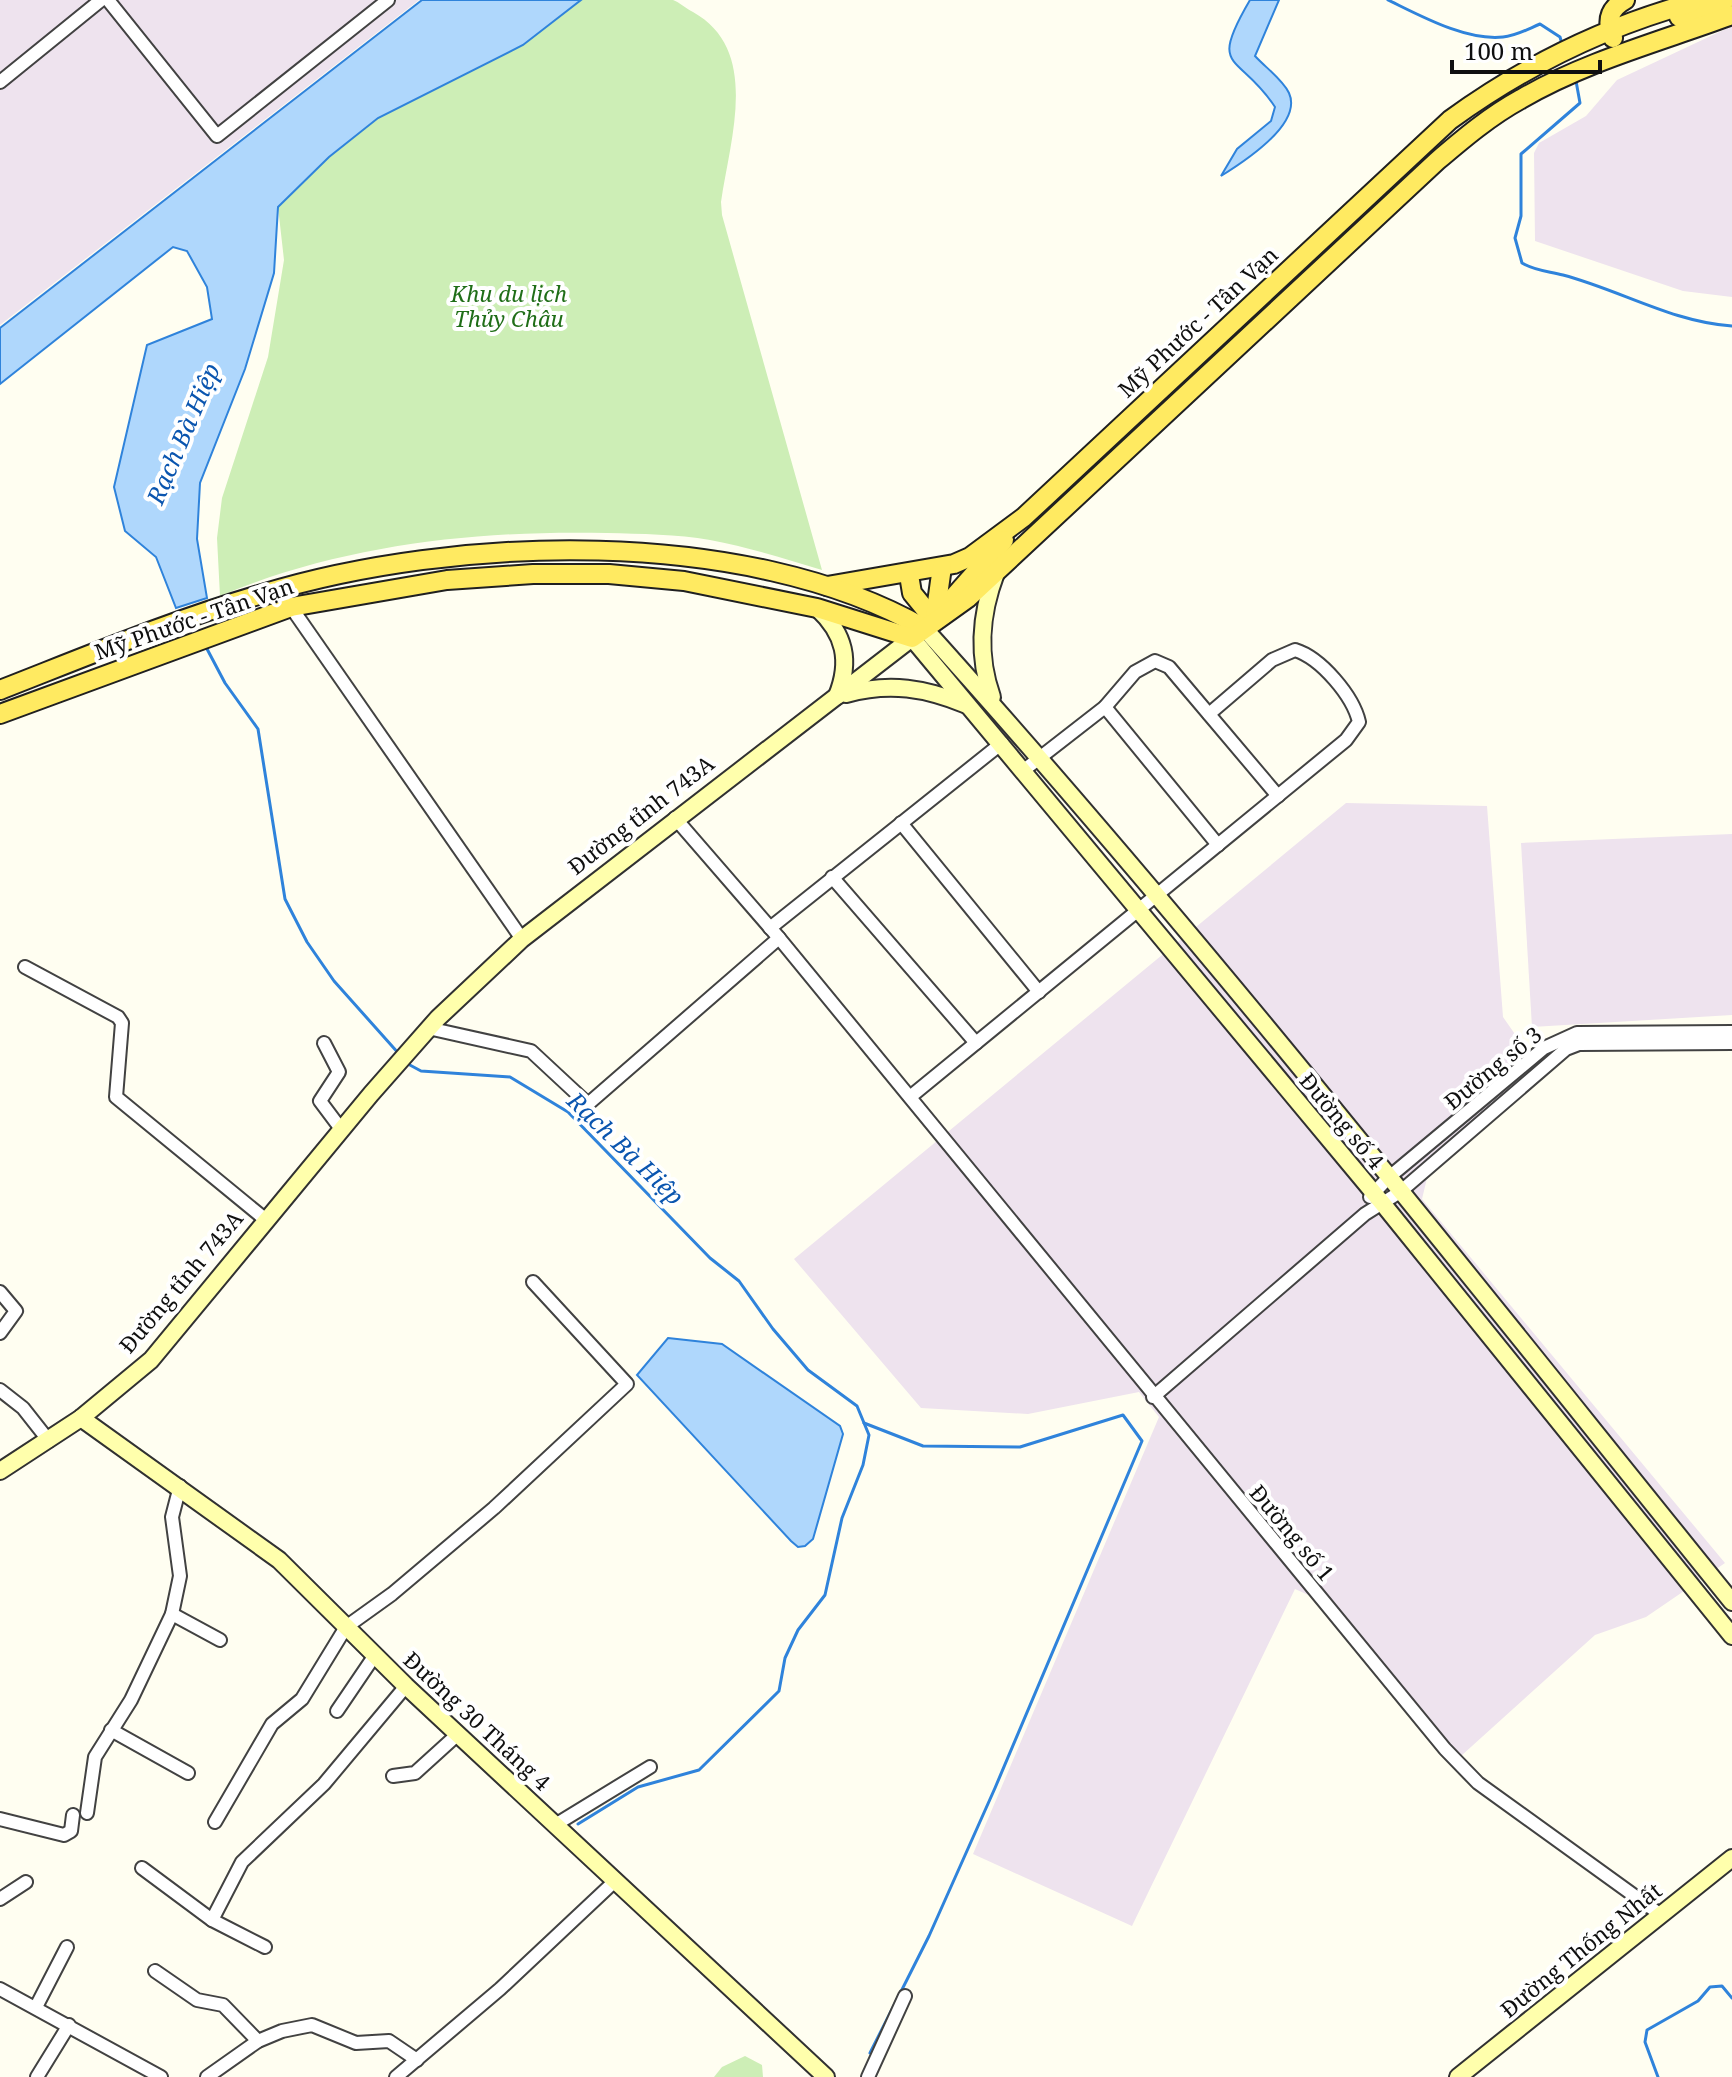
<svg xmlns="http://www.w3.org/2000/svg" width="1732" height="2077" font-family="'Noto Serif',serif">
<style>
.industrial{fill:#eee3ee}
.green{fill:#cdeeb6}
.water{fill:#afd7fc;stroke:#2f83db;stroke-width:2}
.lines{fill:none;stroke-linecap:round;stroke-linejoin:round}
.stream{stroke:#2f83db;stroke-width:3}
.street-casing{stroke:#424242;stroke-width:16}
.secondary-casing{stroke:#313131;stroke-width:20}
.primary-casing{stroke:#202020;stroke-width:22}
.street{stroke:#fff;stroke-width:12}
.secondary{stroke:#ffffac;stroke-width:16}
.primary{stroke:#ffea61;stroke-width:18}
.labels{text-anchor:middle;stroke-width:8;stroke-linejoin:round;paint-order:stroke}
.park-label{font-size:22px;font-style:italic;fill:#206e18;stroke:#fff}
.street-label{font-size:22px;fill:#0f0f0f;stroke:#fff}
.water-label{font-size:24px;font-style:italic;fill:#0a55af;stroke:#fff}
</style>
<rect width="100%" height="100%" fill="#fffef1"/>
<g class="industrial">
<path d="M 0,0 L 419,0 L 0,325 Z"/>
<path d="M 1732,26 L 1732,297 L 1683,291 L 1535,241 L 1534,153 L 1539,143 L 1586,116 L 1617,80 Z"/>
<path d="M 1346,803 L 1487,806 L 1503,1017 L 1542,1073 L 1428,1174 L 1422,1199 L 1725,1563 L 1646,1617 L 1595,1635 L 1451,1765 L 1315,1598 L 1295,1589 L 1132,1926 L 973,1854 L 1159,1417 L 1139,1392 L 1028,1414 L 921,1408 L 794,1259 Z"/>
<path d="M 1732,834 L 1732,1015 L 1532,1027 L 1521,843 Z"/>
</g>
<g class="green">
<path d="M 581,0 C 607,0 649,0 673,0 C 679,2 687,9 693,12 C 761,50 730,139 721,202 L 722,215 L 822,570 C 785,559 748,547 710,540 C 677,534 641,534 607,533 C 477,530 341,545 220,596 L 217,538 L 222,498 L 268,357 L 284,260 L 278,207 L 329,157 L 378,118 L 523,45 Z"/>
<path d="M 745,2056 L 762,2065 L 763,2077 L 714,2077 L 722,2067 Z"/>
</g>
<g class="water">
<path d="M 422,0 L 581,0 L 523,45 L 378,118 L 329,157 L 278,207 L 274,273 L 245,369 L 200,483 L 197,539 L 207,598 L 176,608 L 156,557 L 125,531 L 114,487 L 147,345 L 212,319 L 207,287 L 187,251 L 173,247 L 0,384 L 0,328 Z"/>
<path d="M 1250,0 L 1279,0 L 1255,56 C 1265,67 1283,80 1289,93 C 1303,124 1242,163 1221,176 L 1237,149 L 1271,121 L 1275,107 C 1239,52 1207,73 1250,0 Z"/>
<path d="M 668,1338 L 722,1344 L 840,1426 L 843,1434 L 813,1539 L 805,1546 L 798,1547 L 791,1541 L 637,1375 Z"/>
</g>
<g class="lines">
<g class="stream">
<path d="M 1388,0 C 1421,16 1466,41 1503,37 C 1516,36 1528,29 1540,24 L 1560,37 L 1562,44"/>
<path d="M 1576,81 L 1580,103 L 1521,154 L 1521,216 L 1515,238 L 1522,263 C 1536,271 1547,271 1563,275 C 1620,290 1672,322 1732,326"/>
<path d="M 206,647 L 225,683 L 258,729 L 285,899 L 307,942 L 334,981 L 400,1055"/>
<path d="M 408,1064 L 421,1071 L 510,1077 L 568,1112 L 710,1258 L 739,1281 L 773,1329 L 808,1370 L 857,1406 L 869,1435 L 863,1465 L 842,1518 L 825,1595 L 798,1630 L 785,1658 L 779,1691 L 699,1770 L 638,1787 L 578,1824"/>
<path d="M 864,1423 L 923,1446 L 1020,1447 L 1123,1415 L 1142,1441 L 995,1788 L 929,1936 L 870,2053"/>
<path d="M 1658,2077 L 1645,2042 L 1647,2030 L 1698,2001 L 1710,1987 L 1722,1986 L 1732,1998"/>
</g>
<g class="street-casing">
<g id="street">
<path d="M 108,0 L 217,136 L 388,0"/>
<path d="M 0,82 L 101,0"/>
<path d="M 291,607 L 522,939"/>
<path d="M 1105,707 L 1218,845"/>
<path d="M 1024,770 L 1105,707 L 1135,672 L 1155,661 L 1169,667 L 1278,796"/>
<path d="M 675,818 L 779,938 L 1445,1749 L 1478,1783 L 1661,1915"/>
<path d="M 901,823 L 1039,992"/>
<path d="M 832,877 L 976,1043"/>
<path d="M 770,928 L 1002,743"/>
<path d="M 25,967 L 118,1017 L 122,1023 L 116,1097 L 266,1220"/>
<path d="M 428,1028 L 531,1051 L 588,1104 L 779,938"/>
<path d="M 324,1043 L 339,1072 L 320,1101 L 341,1129"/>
<path d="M 910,1097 L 1346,740 L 1359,722 C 1353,696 1321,658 1295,650 L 1272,660 L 1209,714"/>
<path d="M 1370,1197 L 1388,1178 L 1544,1048 L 1577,1033 L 1732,1032"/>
<path d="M 0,1292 L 16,1311 L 0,1333"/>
<path d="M 0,1390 L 23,1408 L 49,1441"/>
<path d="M 1153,1397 L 1365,1214 L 1400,1192 L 1566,1049 L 1579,1044 L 1732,1043"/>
<path d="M 172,1614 L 180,1576 L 172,1517 L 180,1486"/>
<path d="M 337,1711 L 375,1655"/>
<path d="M 111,1730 L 188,1773"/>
<path d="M 393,1776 L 415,1773 L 458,1734"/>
<path d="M 87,1813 L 95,1757 L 131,1700 L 172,1614 L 220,1640"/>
<path d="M 0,1819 L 64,1835 L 71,1831 L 73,1815"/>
<path d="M 215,1822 L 272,1724 L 302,1699 L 346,1627 L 392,1594 L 494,1508 L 627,1384 L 533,1282"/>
<path d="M 555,1825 L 650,1767"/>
<path d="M 142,1868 L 212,1920 L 242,1862 L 324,1784 L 406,1686"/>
<path d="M 0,1899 L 26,1882"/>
<path d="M 212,1920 L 265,1947"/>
<path d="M 155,1971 L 197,2000 L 223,2005 L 258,2041"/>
<path d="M 0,1989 L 161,2077"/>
<path d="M 36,2007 L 67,1947"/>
<path d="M 37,2077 L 69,2025"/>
<path d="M 207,2077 L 258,2041 L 282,2031 L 312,2025 L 356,2043 L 389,2041 L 417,2060"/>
<path d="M 396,2077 L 500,1989 L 615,1881"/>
<path d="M 868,2077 L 905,1996"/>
</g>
</g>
<g class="secondary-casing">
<g id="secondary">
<path d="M 817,608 C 845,634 851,661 837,696"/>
<path d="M 924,628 C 1206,941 1467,1274 1732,1602"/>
<path d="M 846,694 C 890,682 925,688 967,705"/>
<path d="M 992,697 C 977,655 980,615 996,573"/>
<path d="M 81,1418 L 279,1560 L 406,1686 L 826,2077"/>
<path d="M 0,1471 L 81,1418 L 151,1360 L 371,1094 L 438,1018 L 522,939 L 912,638 L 1383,1204 L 1732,1636"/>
<path d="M 1458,2077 L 1732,1858"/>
</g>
</g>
<g class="primary-casing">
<g id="primary">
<path d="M 1679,17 L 1725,0"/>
<path d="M 1613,38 C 1606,21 1609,9 1625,0"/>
<path d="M 909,575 L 912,593 L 934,620"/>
<path d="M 827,586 L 954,564 L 970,557 L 1024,517 L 1450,120 C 1523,67 1604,27 1691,3"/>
<path d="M 944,608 L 1004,540"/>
<path d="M 935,617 L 942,567"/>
<path d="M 0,690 C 87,656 173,620 262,594 C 455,535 746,526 924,628"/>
<path d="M 0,714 L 291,607 L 447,580 L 533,574 L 609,574 L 684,581 L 817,608 L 912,638 L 968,598 L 1437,161 C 1464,138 1490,116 1521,99 C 1586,61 1662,41 1732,15"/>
</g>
</g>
<use href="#street" class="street"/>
<use href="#secondary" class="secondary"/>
<use href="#primary" class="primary"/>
</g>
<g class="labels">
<g class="park-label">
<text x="509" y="302">Khu du lịch<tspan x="509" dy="25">Thủy Châu</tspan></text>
</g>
<g class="street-label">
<text transform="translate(1198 322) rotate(-43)" y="8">Mỹ Phước - Tân Vạn</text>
<text transform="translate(194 619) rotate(-19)" y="8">Mỹ Phước - Tân Vạn</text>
<text transform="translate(641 815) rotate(-38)" y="8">Đường tỉnh 743A</text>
<text transform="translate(1493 1068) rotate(-39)" y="8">Đường số 3</text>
<text transform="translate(1342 1121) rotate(50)" y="8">Đường số 4</text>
<text transform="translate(181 1282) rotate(-50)" y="8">Đường tỉnh 743A</text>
<text transform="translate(1292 1533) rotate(50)" y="8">Đường số 1</text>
<text transform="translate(477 1721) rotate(43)" y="8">Đường 30 Tháng 4</text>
<text transform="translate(1581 1950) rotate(-39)" y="8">Đường Thống Nhất</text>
</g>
<g class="water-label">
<text transform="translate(184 434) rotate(-67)" y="8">Rạch Bà Hiệp</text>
<text transform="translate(625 1149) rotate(44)" y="8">Rạch Bà Hiệp</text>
</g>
</g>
<path d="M1452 60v12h148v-12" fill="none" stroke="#0f0f0f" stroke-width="4"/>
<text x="1464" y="60" font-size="24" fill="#0f0f0f" stroke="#ffffff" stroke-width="6" paint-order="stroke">100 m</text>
</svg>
